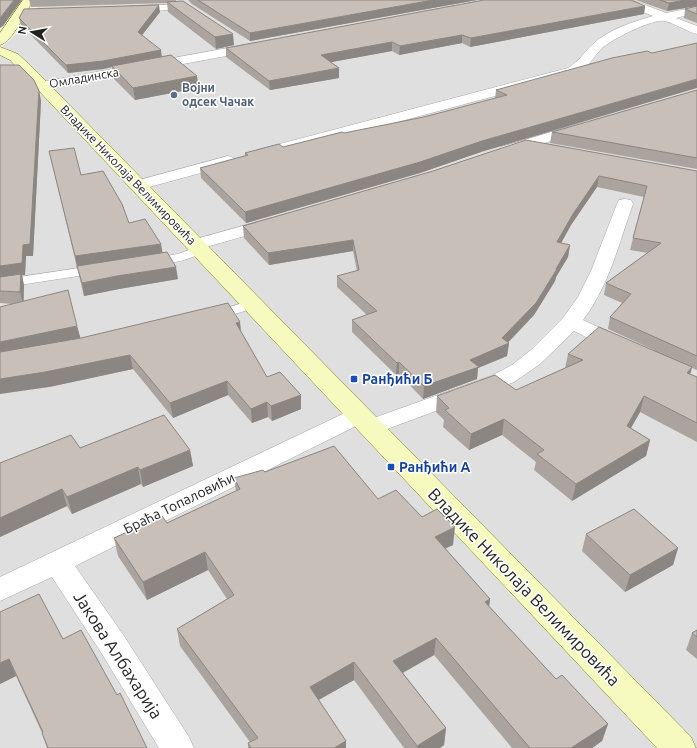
<svg xmlns="http://www.w3.org/2000/svg" width="697" height="748" font-family="Ubuntu,sans-serif">
<style>
.residential{fill:#e0dfdf}
.lines{fill:none;stroke-linecap:round;stroke-linejoin:round}
.lane-casing{stroke:#a9a9a9;stroke-width:1}
.street-casing{stroke:#a9a9a9;stroke-width:1}
.secondary-casing{stroke:#707d05;stroke-width:1}
.lane{fill:#fff;fill-rule:evenodd}
.street{fill:#fff;fill-rule:evenodd}
.secondary{fill:#f7fabf;fill-rule:evenodd}
.wall{fill:#aba49e}
.shaded-wall{fill:#8b8681}
.building{fill:#c7bfb8;stroke:#8b8681}
.service-dot{fill:#5c6f8a;stroke:#fff;stroke-width:1.5}
.transit-dot{fill:#1a4fb4;stroke:#fff;stroke-width:1.5}
.labels{text-anchor:middle;stroke-width:3;stroke-linejoin:round;paint-order:stroke}
.far-street-label{font-size:12px;fill:#222;stroke:#fff}
.far-service-label{font-size:12px;font-weight:bold;fill:#4e5e75;stroke:#fff;text-anchor:start}
.transit-label{font-size:14px;font-weight:bold;fill:#164399;stroke:#fff;text-anchor:start}
.street-label{font-size:14px;fill:#222;stroke:#fff}
.near-street-label{font-size:17px;fill:#222;stroke:#fff}
</style>
<rect width="100%" height="100%" fill="#f2efe9"/>
<path class="residential" d="M 42,0 L 697,0 L 697,748 L 0,748 L 0,49 L 32,18 Z"/>
<g class="lines">
<g class="lane-casing">
<g id="lane">
<path d="M 200,246 L 204,247 L 206,250 L 204,253 L 181,261 L 151,266 L 145,262 L 147,259 L 178,254 Z"/>
<path d="M 99,265 L 104,266 L 105,269 L 104,272 L 0,288 L 0,280 Z"/>
<path d="M 252,300 L 257,301 L 259,304 L 257,307 L 213,321 L 208,320 L 206,317 L 208,314 Z"/>
</g>
</g>
<g class="street-casing">
<g id="street">
<path d="M 617,0 L 632,0 L 666,13 L 697,7 L 697,13 L 676,18 L 697,26 L 697,34 C 686,31 676,24 665,21 C 653,18 610,40 601,49 C 593,58 588,67 578,74 L 262,158 L 257,156 L 254,153 L 257,150 L 568,68 C 579,62 584,52 593,44 C 609,29 633,22 653,16 L 618,2 Z"/>
<path d="M 187,4 L 192,7 L 191,9 L 130,12 L 124,9 L 130,6 Z"/>
<path d="M 255,43 L 259,44 L 261,47 L 259,50 L 42,90 L 37,89 L 35,86 L 37,83 L 42,82 Z"/>
<path d="M 581,123 L 586,124 L 588,127 L 586,130 L 506,155 L 501,153 L 498,150 L 501,147 Z"/>
<path d="M 228,156 L 234,158 L 236,161 L 234,164 L 138,190 L 132,188 L 130,185 L 132,182 Z"/>
<path d="M 625,199 L 631,200 L 633,204 C 619,243 609,286 583,320 L 628,341 L 632,345 L 628,349 C 611,354 590,338 574,331 L 540,364 L 514,382 L 371,435 L 363,433 L 359,427 L 362,423 L 75,566 L 124,636 L 189,737 L 194,748 L 159,748 L 102,654 L 52,577 L 0,601 L 0,577 L 351,410 L 359,407 L 367,410 L 371,415 L 368,420 L 491,376 L 512,365 L 531,350 L 563,318 L 578,297 L 591,271 L 617,204 L 619,200 Z"/>
<path d="M 271,218 L 277,219 L 280,223 L 277,227 L 195,250 L 189,249 L 186,245 L 189,241 Z"/>
</g>
</g>
<g class="secondary-casing">
<g id="secondary">
<path d="M 23,0 L 33,0 C 27,11 12,42 0,45 L 0,33 Z"/>
<path d="M 0,47 L 18,54 L 35,70 L 691,737 L 696,748 L 657,748 L 25,76 L 10,60 L 0,55 Z"/>
</g>
</g>
<use href="#lane" class="lane"/>
<use href="#street" class="street"/>
<use href="#secondary" class="secondary"/>
</g>
<g class="wall">
<path d="M 29,0 L 176,0 L 176,1 L 234,45 L 216,49 L 168,12 L 167,3 L 31,7 Z"/>
<path d="M 188,0 L 477,0 L 250,41 L 192,4 Z"/>
<path d="M 636,0 L 697,0 L 697,6 L 667,11 Z"/>
<path d="M 645,6 L 644,14 L 470,47 L 462,43 L 399,55 L 392,51 L 331,62 L 339,68 L 339,78 L 270,90 L 226,57 L 226,48 Z"/>
<path d="M 697,6 L 697,23 L 684,18 L 685,9 Z"/>
<path d="M 160,12 L 142,35 L 162,57 L 197,76 L 198,88 L 135,100 L 113,78 L 112,67 L 68,73 L 21,25 L 19,18 Z"/>
<path d="M 652,53 L 481,152 L 420,173 L 246,223 L 201,178 L 200,168 L 245,156 L 245,153 L 283,147 L 344,133 L 424,117 L 495,99 L 496,90 Z"/>
<path d="M 0,65 L 39,91 L 41,101 L 33,256 L 26,256 L 25,275 L 22,275 L 24,286 L 24,301 L 77,326 L 80,338 L 240,322 L 241,331 L 267,377 L 301,395 L 301,409 L 272,421 L 268,417 L 252,423 L 228,395 L 173,418 L 133,369 L 49,387 L 12,304 L 0,303 Z"/>
<path d="M 697,90 L 697,169 L 550,143 L 552,132 Z"/>
<path d="M 49,151 L 81,175 L 129,223 L 163,253 L 178,279 L 119,289 L 84,296 Z"/>
<path d="M 433,171 L 697,171 L 697,370 L 692,368 L 690,374 L 697,377 L 697,442 L 640,412 L 631,428 L 650,440 L 646,456 L 572,501 L 534,470 L 536,462 L 502,435 L 469,450 L 443,427 L 444,420 L 436,412 L 437,396 L 516,390 L 565,368 L 568,354 L 654,350 L 608,329 L 610,317 L 622,303 L 604,295 L 606,283 L 648,253 L 630,250 L 633,238 L 644,197 L 597,187 L 571,225 L 561,243 L 570,245 L 568,257 L 556,277 L 555,281 L 534,315 L 508,343 L 509,343 L 507,356 L 478,368 L 477,379 L 423,399 L 399,374 L 396,375 L 352,332 L 352,320 L 367,315 L 337,287 L 337,276 L 357,271 L 353,251 L 269,265 L 244,238 L 243,226 Z"/>
<path d="M 80,448 L 190,450 L 193,466 L 143,487 L 141,484 L 72,514 L 67,506 L 0,537 L 0,463 Z"/>
<path d="M 265,472 L 378,499 L 422,517 L 453,545 L 445,548 L 490,599 L 489,606 L 556,679 L 608,724 L 602,741 L 592,748 L 512,748 L 434,655 L 403,673 L 446,728 L 444,745 L 440,748 L 404,748 L 354,680 L 319,700 L 346,741 L 346,748 L 248,748 L 248,743 L 250,742 L 180,646 L 177,629 L 227,599 L 208,570 L 147,600 L 118,556 L 114,538 L 167,523 L 236,491 L 234,478 Z"/>
<path d="M 586,534 L 678,548 L 673,565 L 625,592 L 582,551 Z"/>
<path d="M 0,612 L 63,639 L 147,748 L 47,748 L 42,733 L 16,676 L 0,684 Z"/>
<path d="M 697,630 L 697,659 L 686,650 L 692,633 Z"/>
</g>
<g class="shaded-wall">
<path d="M 14,0 L 22,0 L 3,26 L 0,28 L 0,18 Z"/>
<path d="M 433,0 L 477,0 L 250,41 L 250,33 Z"/>
<path d="M 686,0 L 697,0 L 697,6 L 667,11 L 669,3 Z"/>
<path d="M 159,5 L 160,12 L 139,39 L 138,32 Z"/>
<path d="M 645,6 L 644,14 L 470,47 L 471,38 Z"/>
<path d="M 233,34 L 234,45 L 216,49 L 215,37 Z"/>
<path d="M 462,35 L 462,43 L 399,55 L 400,46 Z"/>
<path d="M 392,42 L 392,51 L 321,64 L 321,55 Z"/>
<path d="M 161,50 L 162,58 L 112,66 L 112,67 L 104,69 L 68,73 L 66,65 Z"/>
<path d="M 339,68 L 339,78 L 270,90 L 269,81 Z"/>
<path d="M 197,76 L 198,88 L 135,100 L 133,88 Z"/>
<path d="M 697,79 L 697,88 L 481,152 L 420,173 L 246,223 L 245,212 L 482,141 Z"/>
<path d="M 39,91 L 41,101 L 33,256 L 26,256 L 25,275 L 22,275 L 24,286 L 23,304 L 20,292 L 0,278 L 0,266 L 23,245 Z"/>
<path d="M 599,176 L 597,187 L 571,225 L 555,254 L 557,242 L 573,214 Z"/>
<path d="M 353,240 L 353,251 L 269,265 L 268,253 Z"/>
<path d="M 161,244 L 163,255 L 77,268 L 75,256 Z"/>
<path d="M 570,245 L 568,257 L 556,277 L 555,281 L 534,315 L 506,344 L 509,343 L 507,356 L 478,368 L 477,379 L 423,399 L 424,386 L 502,338 L 556,269 Z"/>
<path d="M 176,267 L 178,279 L 119,289 L 84,296 L 82,283 L 117,276 Z"/>
<path d="M 240,322 L 241,336 L 236,323 Z"/>
<path d="M 77,326 L 81,340 L 0,356 L 0,342 Z"/>
<path d="M 130,355 L 133,369 L 49,387 L 0,394 L 0,379 Z"/>
<path d="M 399,362 L 399,374 L 396,375 L 397,363 Z"/>
<path d="M 692,367 L 688,383 L 687,373 Z"/>
<path d="M 227,381 L 228,395 L 173,418 L 170,403 Z"/>
<path d="M 301,395 L 301,409 L 272,421 L 271,406 Z"/>
<path d="M 644,396 L 640,412 L 623,442 L 627,426 Z"/>
<path d="M 267,402 L 268,417 L 252,423 L 251,409 Z"/>
<path d="M 504,419 L 502,435 L 469,450 L 471,434 Z"/>
<path d="M 650,440 L 646,456 L 572,501 L 576,484 Z"/>
<path d="M 190,450 L 193,466 L 143,487 L 140,470 Z"/>
<path d="M 138,467 L 141,484 L 72,514 L 67,497 Z"/>
<path d="M 62,489 L 67,506 L 0,537 L 0,518 Z"/>
<path d="M 455,527 L 453,545 L 434,554 L 435,537 Z"/>
<path d="M 678,548 L 673,565 L 625,592 L 630,575 Z"/>
<path d="M 205,552 L 208,570 L 147,600 L 143,582 Z"/>
<path d="M 490,599 L 488,616 L 485,602 Z"/>
<path d="M 436,638 L 434,655 L 393,678 L 393,661 Z"/>
<path d="M 9,659 L 16,676 L 0,684 L 0,663 Z"/>
<path d="M 354,662 L 354,680 L 311,704 L 310,687 Z"/>
<path d="M 608,724 L 602,741 L 592,748 L 571,748 Z"/>
<path d="M 446,728 L 444,745 L 440,748 L 417,748 L 417,746 Z"/>
<path d="M 346,741 L 346,748 L 334,748 Z"/>
</g>
<g class="building">
<path d="M 0,0 L 14,0 L 0,18 Z"/>
<path d="M 198,0 L 433,0 L 250,33 Z"/>
<path d="M 484,0 L 631,0 L 645,6 L 471,38 L 462,35 L 400,46 L 392,42 L 321,55 L 339,68 L 269,81 L 226,48 Z"/>
<path d="M 660,0 L 686,0 L 669,3 Z"/>
<path d="M 183,1 L 233,34 L 215,37 L 167,2 Z"/>
<path d="M 159,5 L 138,32 L 161,50 L 103,61 L 66,65 L 19,18 L 24,9 Z"/>
<path d="M 697,6 L 697,14 L 685,9 Z"/>
<path d="M 697,43 L 697,79 L 482,141 L 420,162 L 245,212 L 200,168 L 248,155 L 245,153 L 279,144 L 283,147 L 342,132 L 344,133 L 424,117 L 507,95 L 496,90 L 612,58 L 647,51 L 652,53 Z"/>
<path d="M 171,55 L 197,76 L 133,88 L 112,66 Z"/>
<path d="M 0,65 L 19,65 L 34,80 L 39,91 L 30,244 L 23,245 L 22,263 L 0,266 Z"/>
<path d="M 697,90 L 697,158 L 552,132 Z"/>
<path d="M 526,140 L 697,171 L 697,356 L 610,317 L 631,294 L 606,283 L 661,243 L 633,238 L 647,186 L 599,176 L 573,214 L 557,242 L 570,245 L 556,269 L 557,269 L 536,303 L 502,338 L 509,343 L 470,360 L 479,367 L 424,386 L 399,362 L 397,363 L 352,320 L 377,311 L 337,276 L 359,270 L 353,240 L 268,253 L 243,226 L 433,171 Z"/>
<path d="M 74,148 L 81,175 L 103,171 L 122,204 L 129,223 L 145,219 L 161,244 L 75,256 L 49,151 Z"/>
<path d="M 167,252 L 176,267 L 117,276 L 82,283 L 77,266 Z"/>
<path d="M 21,274 L 20,292 L 0,291 L 0,277 Z"/>
<path d="M 68,290 L 77,326 L 0,342 L 0,307 Z"/>
<path d="M 228,303 L 240,322 L 236,323 L 267,377 L 280,372 L 301,395 L 271,406 L 267,402 L 251,409 L 227,381 L 170,403 L 130,355 L 45,372 L 0,379 L 0,352 L 81,338 Z"/>
<path d="M 599,327 L 692,367 L 687,373 L 697,377 L 697,423 L 644,396 L 627,426 L 650,440 L 576,484 L 537,454 L 544,450 L 504,419 L 471,434 L 445,410 L 449,408 L 437,396 L 495,375 L 516,390 L 583,360 L 568,354 Z"/>
<path d="M 164,415 L 190,450 L 140,470 L 138,467 L 67,497 L 62,489 L 0,518 L 0,463 L 71,435 L 80,448 Z"/>
<path d="M 334,446 L 378,499 L 396,490 L 422,517 L 437,509 L 455,527 L 435,537 L 490,599 L 485,602 L 556,679 L 562,675 L 608,724 L 571,748 L 530,748 L 436,638 L 393,661 L 446,728 L 417,746 L 354,662 L 310,687 L 346,741 L 334,748 L 251,748 L 248,743 L 258,738 L 177,629 L 234,595 L 205,552 L 143,582 L 114,538 L 162,516 L 167,523 L 240,489 L 234,478 L 263,470 L 265,472 Z"/>
<path d="M 634,509 L 678,548 L 630,575 L 586,534 Z"/>
<path d="M 39,594 L 63,639 L 81,630 L 117,695 L 120,693 L 147,748 L 48,748 L 42,733 L 43,732 L 9,659 L 0,663 L 0,612 Z"/>
<path d="M 697,630 L 697,637 L 692,633 Z"/>
</g>
<circle class="service-dot" cx="174" cy="95" r="4"/>
<g class="transit-dot">
<rect x="350" y="375" width="8" height="8" rx="2"/>
<rect x="387" y="463" width="8" height="8" rx="2"/>
</g>
<g class="labels">
<g class="far-street-label">
<text transform="translate(84 78) rotate(-10)" y="4">Омладинска</text>
<text transform="translate(128 175) rotate(46)" y="4">Владике Николаја Велимировића</text>
</g>
<g class="far-service-label">
<text x="182" y="92">Војни<tspan x="182" dy="14">одсек Чачак</tspan></text>
</g>
<g class="transit-label">
<text x="362" y="384">Ранђићи Б</text>
<text x="399" y="472">Ранђићи А</text>
</g>
<g class="street-label">
<text transform="translate(179 503) rotate(-26)" y="5">Браћа Топаловићи</text>
</g>
<g class="near-street-label">
<text transform="translate(524 587) rotate(46)" y="6">Владике Николаја Велимировића</text>
<text transform="translate(118 655) rotate(57)" y="6">Јакова Албахарија</text>
</g>
</g>
<g transform="translate(32 32) rotate(281)" stroke="#ffffff" stroke-width="3" paint-order="stroke">
<path d="M0-3L7 15L0 10L-7 15Z" fill="#222222"/>
<text y="-6" font-size="11" font-weight="bold" text-anchor="middle" fill="#222222">N</text>
</g>
</svg>
